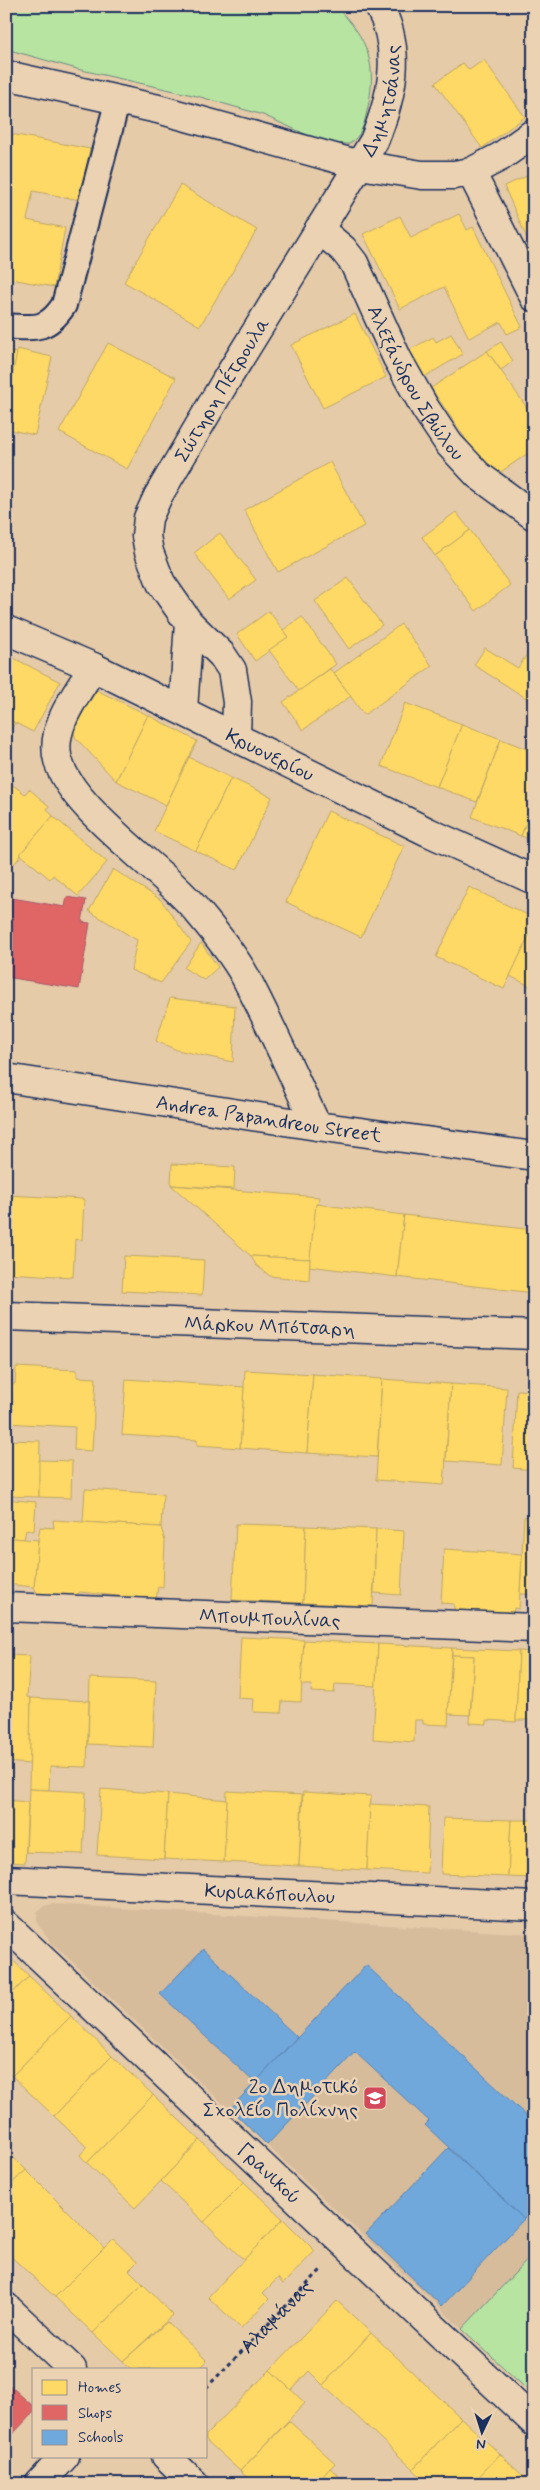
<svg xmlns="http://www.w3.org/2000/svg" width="540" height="2490" font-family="Mynerve,sans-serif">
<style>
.built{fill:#d7bc9c}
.green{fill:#b7e4a1;stroke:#698a80}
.homes{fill:#ffd966;stroke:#bba664}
.shops{fill:#e06666;stroke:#a55664}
.schools{fill:#6fa8dc;stroke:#5684b6}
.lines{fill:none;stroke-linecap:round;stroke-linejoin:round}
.service-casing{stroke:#1b2f5e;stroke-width:28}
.minor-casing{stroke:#1b2f5e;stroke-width:31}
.tertiary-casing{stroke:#1b2f5e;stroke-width:31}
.secondary-casing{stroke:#1b2f5e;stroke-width:31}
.path{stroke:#1b2f5e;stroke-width:3;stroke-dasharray:4 4;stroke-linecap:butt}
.service{stroke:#ead2b2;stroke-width:24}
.minor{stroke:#ead2b2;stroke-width:28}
.tertiary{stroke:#ead2b2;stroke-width:28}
.secondary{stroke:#ead2b2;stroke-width:28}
.labels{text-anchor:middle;stroke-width:5;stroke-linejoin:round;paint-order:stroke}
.street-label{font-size:20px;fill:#1b2f5e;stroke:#ead2b2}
.poi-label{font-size:20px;fill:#1b2f5e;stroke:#ead2b2;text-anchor:end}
</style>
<rect width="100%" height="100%" fill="#e6cba9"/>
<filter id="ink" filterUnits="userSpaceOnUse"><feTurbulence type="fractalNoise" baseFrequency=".02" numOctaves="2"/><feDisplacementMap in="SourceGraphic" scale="10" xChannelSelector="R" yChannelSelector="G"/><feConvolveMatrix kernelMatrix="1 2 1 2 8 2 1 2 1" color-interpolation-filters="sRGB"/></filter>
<g filter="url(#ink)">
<path class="built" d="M 51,1904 L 534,1934 L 534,2253 L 462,2329 L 52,1943 L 37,1923 L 37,1912 L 44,1906 Z"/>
<g class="green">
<path d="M 6,6 L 335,6 C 369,38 378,67 367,111 C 364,126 361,136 349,144 L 325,143 L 263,115 L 197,96 L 77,69 L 6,49 Z"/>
<path d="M 534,2253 L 534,2396 L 462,2329 Z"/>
</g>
<g class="homes">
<path d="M 484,60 L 525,117 L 482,148 L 435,83 L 463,63 L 469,70 Z"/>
<path d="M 6,133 L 90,149 L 80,200 L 33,191 L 27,220 L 65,228 L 54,287 L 6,278 Z"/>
<path d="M 534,173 L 534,254 L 504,186 Z"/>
<path d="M 180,185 L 257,230 L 200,326 L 124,282 Z"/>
<path d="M 459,214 L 467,230 L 473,227 L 522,327 L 507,334 L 501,322 L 469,338 L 444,287 L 400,309 L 363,234 L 400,216 L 411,238 Z"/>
<path d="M 355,314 L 386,377 L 323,408 L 291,345 Z"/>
<path d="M 451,334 L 463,354 L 424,377 L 409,350 L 433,337 L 436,342 Z"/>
<path d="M 501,342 L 513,361 L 501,370 L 487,351 Z"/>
<path d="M 108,343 L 176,378 L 127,469 L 59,432 Z"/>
<path d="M 17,349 L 52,357 L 35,435 L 6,429 L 6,402 Z"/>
<path d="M 6,351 L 17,353 L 6,402 Z"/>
<path d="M 487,351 L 534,418 L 534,449 L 492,478 L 431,388 Z"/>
<path d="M 330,462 L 364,526 L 278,572 L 244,510 Z"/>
<path d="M 456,512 L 470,530 L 435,556 L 422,537 Z"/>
<path d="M 470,530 L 510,585 L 476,611 L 435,556 Z"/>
<path d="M 220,533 L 256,580 L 229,599 L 194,553 Z"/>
<path d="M 348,578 L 382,625 L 349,649 L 315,601 Z"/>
<path d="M 269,611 L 288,637 L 255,661 L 237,634 Z"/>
<path d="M 302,617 L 336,664 L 299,691 L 269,650 L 288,637 L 283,630 Z"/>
<path d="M 401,624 L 432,666 L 364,715 L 334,673 Z"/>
<path d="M 534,643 L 534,703 L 474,665 L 485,648 L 518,668 Z"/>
<path d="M 6,654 L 60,682 L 33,732 L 6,718 Z"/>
<path d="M 330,669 L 351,696 L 303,730 L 283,702 Z"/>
<path d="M 92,688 L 148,715 L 116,781 L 75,737 L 72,721 Z"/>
<path d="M 405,703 L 462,724 L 437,787 L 381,766 Z"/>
<path d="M 148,715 L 197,741 L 166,805 L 116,781 Z"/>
<path d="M 6,718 L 15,723 L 6,738 Z"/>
<path d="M 462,724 L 501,739 L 477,802 L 437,787 Z"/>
<path d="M 501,739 L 534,752 L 534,803 L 521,836 L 472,817 Z"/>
<path d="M 189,757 L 231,778 L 196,851 L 154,831 Z"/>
<path d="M 231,778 L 272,797 L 237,870 L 196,851 Z"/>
<path d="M 6,780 L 25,794 L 29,789 L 49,806 L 47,809 L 53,816 L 14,864 L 6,858 Z"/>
<path d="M 534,803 L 534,841 L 521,836 Z"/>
<path d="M 328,811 L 404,846 L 361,937 L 286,902 Z"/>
<path d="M 53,816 L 107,862 L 78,896 L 53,875 L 50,879 L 20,854 Z"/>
<path d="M 113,869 L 161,900 L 191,942 L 161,983 L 131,970 L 137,940 L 89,911 Z"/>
<path d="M 469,887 L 534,918 L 534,925 L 504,989 L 436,957 Z"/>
<path d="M 534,925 L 534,988 L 510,976 Z"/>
<path d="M 201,943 L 218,967 L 204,980 L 184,968 Z"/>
<path d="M 170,998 L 235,1006 L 233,1062 L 177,1050 L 156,1041 Z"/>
<path d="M 172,1164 L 235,1167 L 234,1189 L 171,1185 Z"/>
<path d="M 171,1185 L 319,1197 L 310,1259 L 251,1256 Z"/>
<path d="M 6,1195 L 84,1199 L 82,1240 L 75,1239 L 73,1277 L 6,1273 Z"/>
<path d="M 316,1204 L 404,1215 L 397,1277 L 309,1266 Z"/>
<path d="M 404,1215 L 534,1230 L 534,1293 L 397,1277 Z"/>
<path d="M 124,1256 L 204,1260 L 202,1295 L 122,1291 Z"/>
<path d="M 251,1256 L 310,1259 L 309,1280 L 270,1276 L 256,1265 Z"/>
<path d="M 16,1367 L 77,1370 L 77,1377 L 96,1378 L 92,1451 L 74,1450 L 75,1427 L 6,1423 L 6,1384 L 15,1384 Z"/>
<path d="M 245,1370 L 313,1374 L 307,1453 L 240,1448 Z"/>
<path d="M 313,1374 L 382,1379 L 377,1457 L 307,1453 Z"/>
<path d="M 126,1379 L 244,1387 L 240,1448 L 197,1445 L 197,1440 L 122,1435 Z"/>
<path d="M 382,1379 L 451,1384 L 444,1485 L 376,1480 Z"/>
<path d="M 451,1384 L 507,1388 L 502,1465 L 446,1461 Z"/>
<path d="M 517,1390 L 534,1391 L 534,1470 L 513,1468 Z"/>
<path d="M 6,1440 L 40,1441 L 39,1497 L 6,1496 Z"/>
<path d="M 39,1460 L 72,1461 L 71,1498 L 39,1497 Z"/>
<path d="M 85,1489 L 163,1494 L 161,1527 L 83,1522 Z"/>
<path d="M 6,1499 L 36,1502 L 34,1531 L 26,1530 L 24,1539 L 12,1538 L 11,1553 L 6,1552 Z"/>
<path d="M 524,1517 L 534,1517 L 534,1594 L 520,1594 Z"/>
<path d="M 53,1520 L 161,1527 L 165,1541 L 163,1587 L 158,1586 L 156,1600 L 80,1592 L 68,1601 L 40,1599 L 34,1587 L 38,1540 L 40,1527 L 54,1528 Z"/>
<path d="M 236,1524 L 306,1526 L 303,1603 L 232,1600 Z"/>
<path d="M 306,1526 L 376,1529 L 373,1606 L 303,1603 Z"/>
<path d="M 376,1529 L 404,1531 L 401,1595 L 374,1593 Z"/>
<path d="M 12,1538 L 38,1540 L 34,1587 L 6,1584 L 6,1552 L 11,1553 Z"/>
<path d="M 444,1549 L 522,1554 L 519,1609 L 514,1608 L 513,1616 L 454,1612 L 454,1604 L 441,1603 Z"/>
<path d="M 241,1637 L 304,1640 L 301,1702 L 282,1701 L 281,1713 L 253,1712 L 254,1699 L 238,1698 Z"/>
<path d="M 304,1640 L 378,1644 L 376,1686 L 335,1684 L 334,1693 L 311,1692 L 312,1685 L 301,1685 Z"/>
<path d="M 378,1644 L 452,1648 L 448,1725 L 423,1724 L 423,1720 L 415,1720 L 414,1742 L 373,1739 Z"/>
<path d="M 452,1648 L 519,1651 L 516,1722 L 487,1720 L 487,1724 L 470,1723 L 474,1656 L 452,1655 Z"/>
<path d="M 519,1651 L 534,1652 L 534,1720 L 516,1720 Z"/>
<path d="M 6,1655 L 30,1656 L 27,1697 L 31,1698 L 30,1764 L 6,1762 Z"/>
<path d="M 452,1655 L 474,1656 L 470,1715 L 448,1714 Z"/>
<path d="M 90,1678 L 156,1681 L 153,1747 L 88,1744 Z"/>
<path d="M 31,1698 L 89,1701 L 87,1767 L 50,1766 L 49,1790 L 29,1789 Z"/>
<path d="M 29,1789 L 86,1792 L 83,1854 L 26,1852 Z"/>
<path d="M 101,1789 L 168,1794 L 164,1859 L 97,1855 Z"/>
<path d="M 227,1791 L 302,1795 L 299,1866 L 224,1862 Z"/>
<path d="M 303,1792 L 371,1796 L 367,1870 L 299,1866 Z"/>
<path d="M 168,1794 L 227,1800 L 224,1862 L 164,1859 Z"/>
<path d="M 6,1800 L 28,1802 L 25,1863 L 6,1862 Z"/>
<path d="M 370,1804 L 429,1807 L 427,1873 L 367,1870 Z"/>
<path d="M 443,1818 L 511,1820 L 508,1877 L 441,1874 Z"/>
<path d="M 511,1820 L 534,1820 L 534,1878 L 508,1877 Z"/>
<path d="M 6,1954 L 29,1976 L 6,2000 Z"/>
<path d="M 29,1976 L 71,2016 L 12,2076 L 6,2070 L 6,2000 Z"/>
<path d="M 71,2016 L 112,2056 L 54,2116 L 12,2076 Z"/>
<path d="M 112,2056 L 153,2095 L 87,2163 L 80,2155 L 87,2147 L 54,2116 Z"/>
<path d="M 153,2095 L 200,2140 L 135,2208 L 87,2163 Z"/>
<path d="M 200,2140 L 244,2182 L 204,2222 L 161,2181 Z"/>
<path d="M 6,2150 L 26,2170 L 6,2189 Z"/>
<path d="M 26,2170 L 104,2248 L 55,2297 L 6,2252 L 6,2189 Z"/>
<path d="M 244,2182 L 283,2219 L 244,2260 L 204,2222 Z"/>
<path d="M 283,2219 L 315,2251 L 283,2284 L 278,2278 L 263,2293 L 269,2299 L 241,2328 L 208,2297 Z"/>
<path d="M 113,2239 L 137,2262 L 129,2270 L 143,2284 L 93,2333 L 55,2297 Z"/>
<path d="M 143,2284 L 173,2315 L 123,2361 L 93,2333 Z"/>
<path d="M 337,2301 L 371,2333 L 323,2385 L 309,2371 L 291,2390 L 270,2370 Z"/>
<path d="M 167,2322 L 207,2361 L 199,2369 L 131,2369 L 123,2361 Z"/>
<path d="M 371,2333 L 461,2418 L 413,2469 L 323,2385 Z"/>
<path d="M 270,2370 L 305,2403 L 240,2471 L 206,2440 L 206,2435 Z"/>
<path d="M 461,2418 L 500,2454 L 472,2484 L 429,2484 L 413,2469 Z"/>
<path d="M 289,2421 L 335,2463 L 316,2484 L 254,2484 L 240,2471 Z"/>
<path d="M 500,2454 L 531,2484 L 472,2484 Z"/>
<path d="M 330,2468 L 347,2484 L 316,2484 Z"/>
</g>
<g class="shops">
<path d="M 6,897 L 65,907 L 67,897 L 86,900 L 82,922 L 90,923 L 79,989 L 6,977 Z"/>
<path d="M 6,2382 L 34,2407 L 34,2412 L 6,2441 Z"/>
</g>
<g class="schools">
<path d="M 203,1949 L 297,2037 L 255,2083 L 160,1994 Z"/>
<path d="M 366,1965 L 534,2123 L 534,2209 L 524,2219 L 425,2125 L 429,2121 L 355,2052 L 267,2145 L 230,2109 Z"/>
<path d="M 448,2148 L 524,2219 L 442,2306 L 366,2234 Z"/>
</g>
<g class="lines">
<g class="service-casing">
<path id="service" d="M 6,326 C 35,328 47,331 64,305 L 118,99"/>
</g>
<g class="minor-casing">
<g id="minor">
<path d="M 6,75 L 158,109 L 360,165 L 422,175 L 454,175 L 471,172 L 500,157 L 534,133"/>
<path d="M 471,172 L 534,297"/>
<path id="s2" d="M 319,229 L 343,249 L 354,263 L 397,358 L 425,408 L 449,444 L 478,475 L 534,516"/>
<path id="s3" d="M 6,630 L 93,667 L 428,832 L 534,880"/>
<path d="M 93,667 C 78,693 49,727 58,760 C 71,810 164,869 198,912 C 214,931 233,954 245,976 C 271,1025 293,1076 317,1126"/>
<path d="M 183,710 L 189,623"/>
<path id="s4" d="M 236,737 L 237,702 L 232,670 L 222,655 L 189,623 L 161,583 L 149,552 L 146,536 L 148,518 L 158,496 L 225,382 L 374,141 C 392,97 403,51 379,6"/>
<path id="s5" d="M 6,1316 L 534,1335"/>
<path id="s6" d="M 6,1607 L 534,1628"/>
<path id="s7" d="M 6,1880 L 534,1906"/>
<path id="s8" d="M 6,1925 L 534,2422"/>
<path d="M 39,2484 L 65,2456"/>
</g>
</g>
<g class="tertiary-casing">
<g id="tertiary">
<path d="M 6,2307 L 72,2369"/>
<path d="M 166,2456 L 195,2484"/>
</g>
</g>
<g class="secondary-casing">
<g id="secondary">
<path id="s9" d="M 6,1078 L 317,1126 L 534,1156"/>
</g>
</g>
<path class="path" id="s1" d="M 206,2388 L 321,2270"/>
<use href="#service" class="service"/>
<use href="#minor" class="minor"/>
<use href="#tertiary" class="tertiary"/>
<use href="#secondary" class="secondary"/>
</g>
</g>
<defs>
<g id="school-square" transform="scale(1.25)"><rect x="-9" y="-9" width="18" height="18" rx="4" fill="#d1495b" stroke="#ead2b2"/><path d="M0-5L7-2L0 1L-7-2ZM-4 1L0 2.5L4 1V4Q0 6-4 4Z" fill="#fff"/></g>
</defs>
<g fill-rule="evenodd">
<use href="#school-square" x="375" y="2098"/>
</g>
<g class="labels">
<g class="street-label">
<text dy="7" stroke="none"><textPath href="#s4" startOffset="729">Δημητσάνας</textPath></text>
<text dy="7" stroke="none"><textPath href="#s2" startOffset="184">Αλεξάνδρου Σβώλου</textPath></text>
<text dy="7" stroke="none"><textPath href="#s4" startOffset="396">Σώτηρη Πέτρουλα</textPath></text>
<text dy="7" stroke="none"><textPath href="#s3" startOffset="292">Κρυονερίου</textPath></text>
<text dy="7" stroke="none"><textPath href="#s9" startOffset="266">Andrea Papandreou Street</textPath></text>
<text dy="7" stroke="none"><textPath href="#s5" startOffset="264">Μάρκου Μπότσαρη</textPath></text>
<text dy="7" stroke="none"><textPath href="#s6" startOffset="264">Μπουμπουλίνας</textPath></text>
<text dy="7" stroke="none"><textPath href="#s7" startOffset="264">Κυριακόπουλου</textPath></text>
<text dy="7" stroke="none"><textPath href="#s8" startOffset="362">Γρανικού</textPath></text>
<text dy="7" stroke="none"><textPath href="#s1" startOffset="100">Αλαμάνας</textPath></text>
</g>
<g class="poi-label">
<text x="358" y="2093">2ο Δημοτικό<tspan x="358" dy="23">Σχολείο Πολίχνης</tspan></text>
</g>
</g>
<rect width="540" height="2490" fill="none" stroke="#ead2b2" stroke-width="25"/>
<rect x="12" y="12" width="515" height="2465" fill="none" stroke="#1b2f5e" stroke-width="2" filter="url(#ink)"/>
<rect x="32" y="2368" width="175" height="90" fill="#ead2b2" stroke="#979190"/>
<rect x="42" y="2380" width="25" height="15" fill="#ffd966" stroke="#979190"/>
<text x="78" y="2392" font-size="15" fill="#1b2f5e">Homes</text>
<rect x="42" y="2405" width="25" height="15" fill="#e06666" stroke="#979190"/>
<text x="78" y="2418" font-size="15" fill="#1b2f5e">Shops</text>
<rect x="42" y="2430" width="25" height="15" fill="#6fa8dc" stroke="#979190"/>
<text x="78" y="2442" font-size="15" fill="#1b2f5e">Schools</text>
<g transform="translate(482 2432) rotate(184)" stroke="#ead2b2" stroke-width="4" paint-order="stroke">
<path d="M0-4L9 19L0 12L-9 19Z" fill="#1b2f5e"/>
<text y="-8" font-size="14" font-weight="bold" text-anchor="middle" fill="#1b2f5e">N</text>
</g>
</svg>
